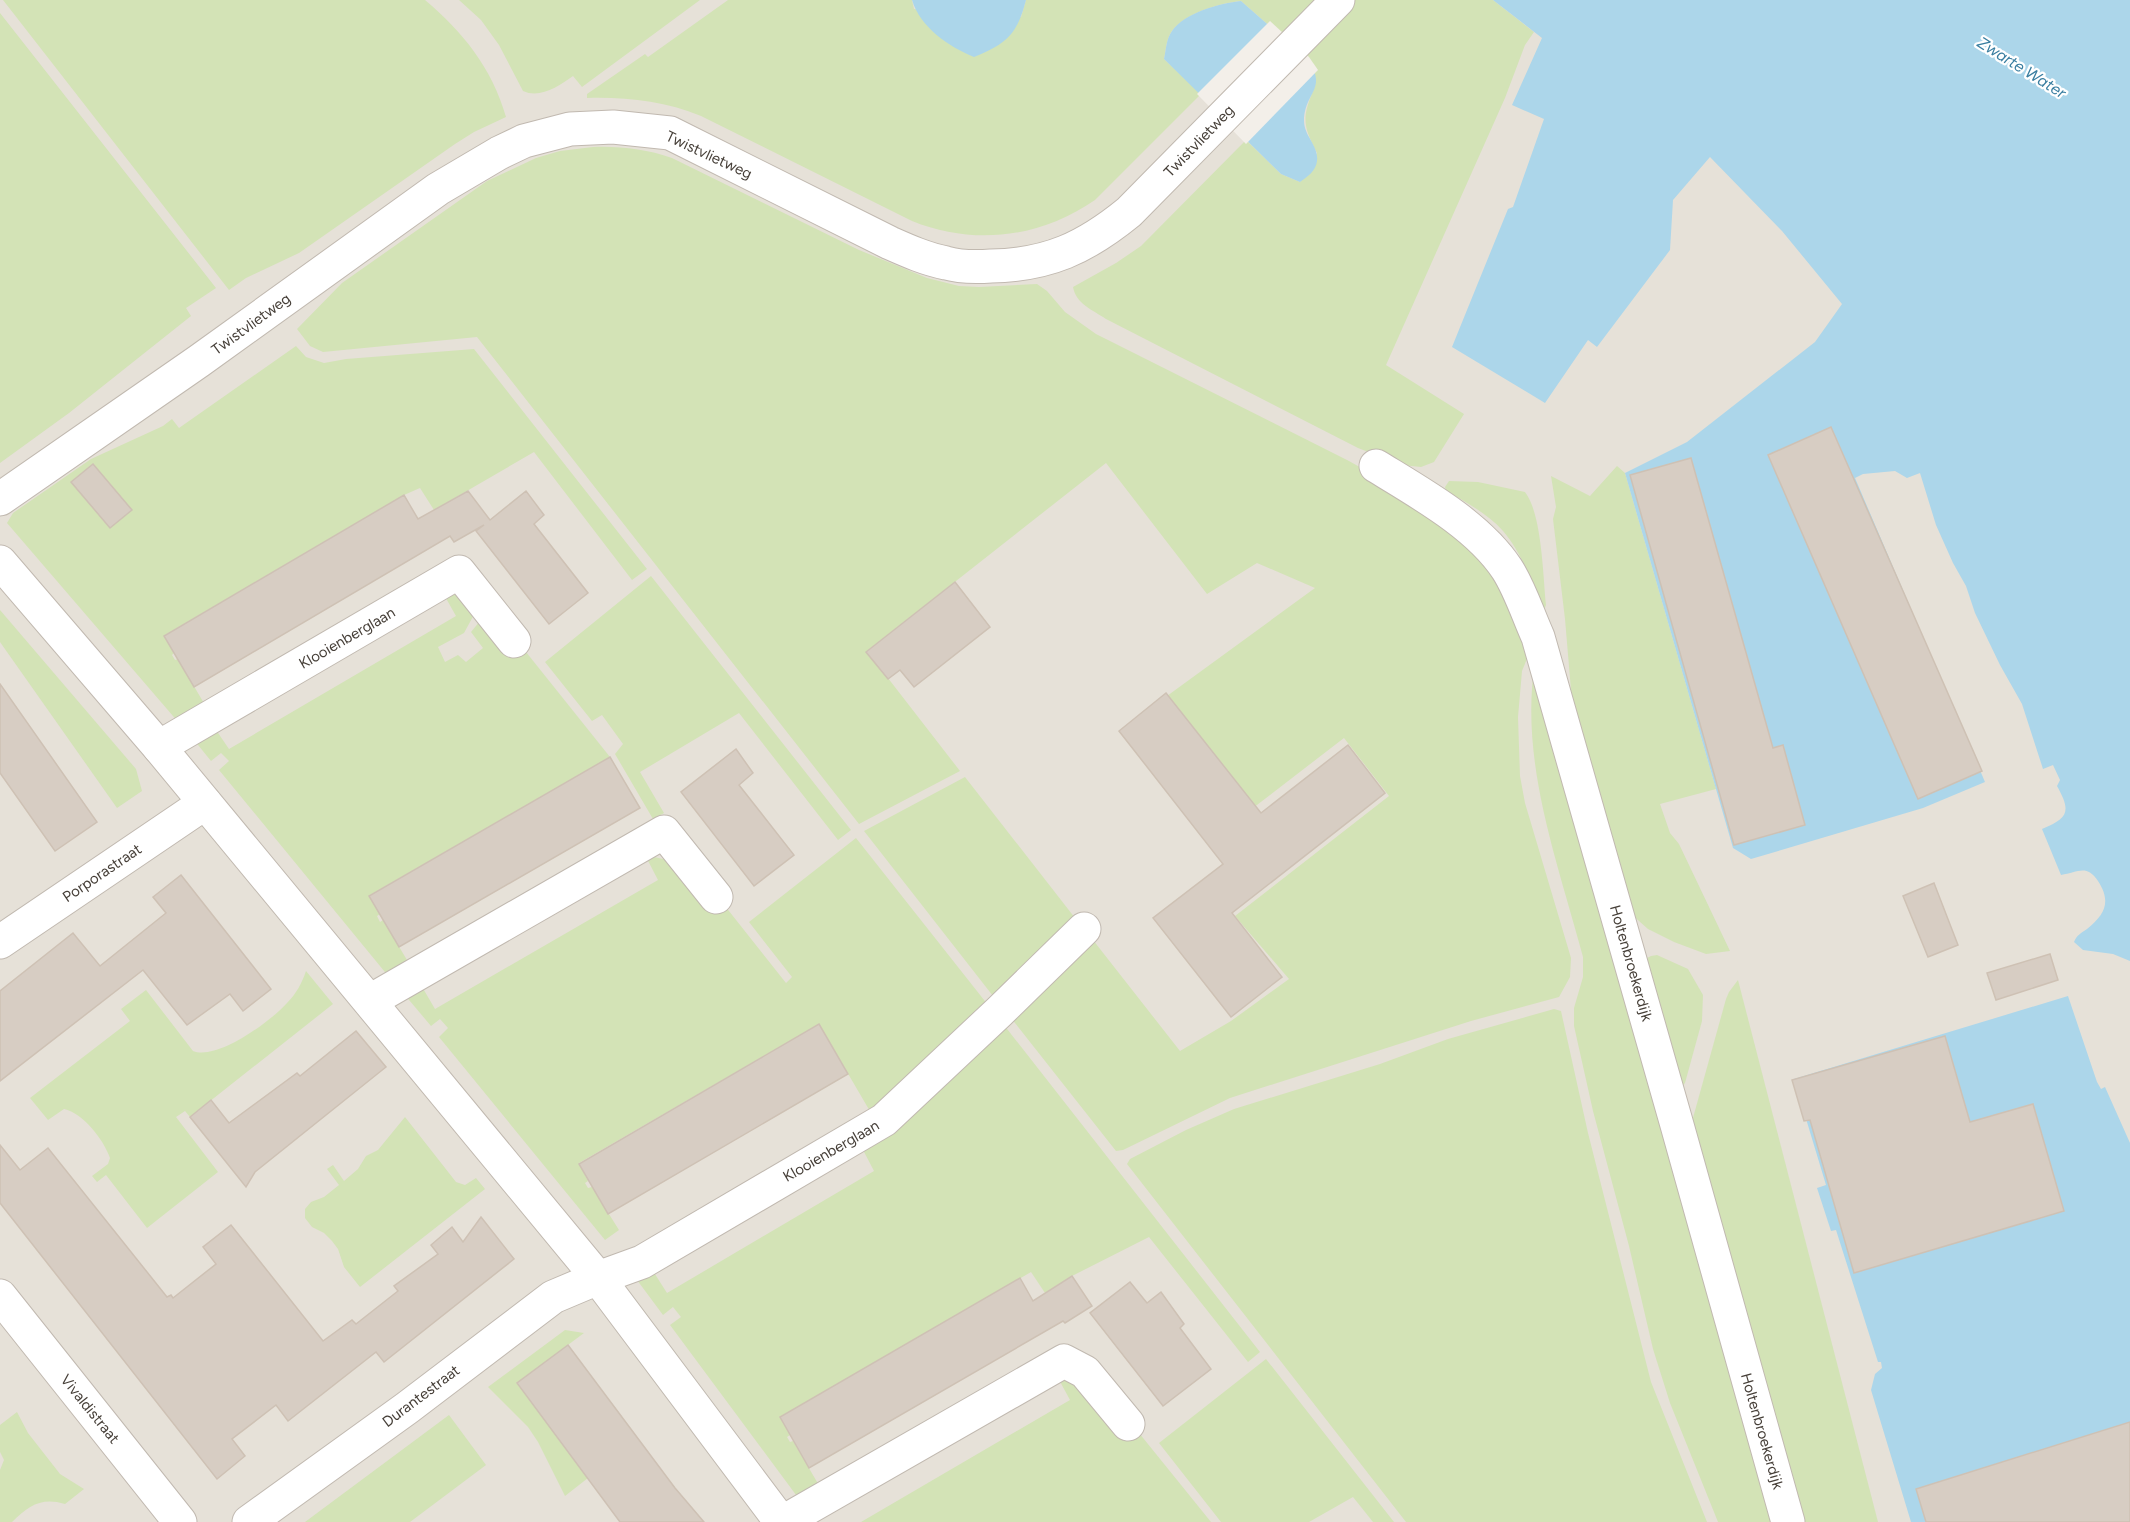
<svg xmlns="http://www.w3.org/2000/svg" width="2130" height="1522" font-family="Figtree,sans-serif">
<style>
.residential{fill:#e6e1d8}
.green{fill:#d3e3b6}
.water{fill:#acd6ea}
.pier{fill:#f3efe9}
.building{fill:#d7cdc3;stroke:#cec1b4;stroke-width:1.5}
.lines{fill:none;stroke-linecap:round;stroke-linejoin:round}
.minor-casing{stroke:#c1b9b0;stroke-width:35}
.minor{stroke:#fff;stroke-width:33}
.labels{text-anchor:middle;stroke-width:4.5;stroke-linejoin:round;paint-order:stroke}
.street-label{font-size:15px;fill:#463f38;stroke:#fff}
.water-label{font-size:16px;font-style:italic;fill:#397ea0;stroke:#fff}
</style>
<rect width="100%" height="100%" fill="#f3efe9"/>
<rect class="residential" x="0" y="0" width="2130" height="1522"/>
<g class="green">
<path d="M 3,0 L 425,0 C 463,32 492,68 506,117 L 474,132 L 455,144 L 299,253 L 246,278 L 229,290 Z"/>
<path d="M 459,0 L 700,0 L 582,87 L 573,76 C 559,86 540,99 523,91 L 499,45 L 481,20 Z"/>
<path d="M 728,0 L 912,0 L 914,9 L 1021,17 L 1026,0 L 1493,0 L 1534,32 L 1525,45 L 1505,98 L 1386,365 L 1464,414 L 1434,462 L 1421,467 L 1402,465 L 1358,448 L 1106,319 C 1093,310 1076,304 1073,287 L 1116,263 L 1141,246 L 1246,140 L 1281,174 L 1300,182 L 1317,153 C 1302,124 1302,117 1315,86 L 1307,59 L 1241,1 C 1220,3 1185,13 1172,31 C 1166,39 1166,50 1164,59 L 1201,94 L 1095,200 C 1040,238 974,246 912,221 L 701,116 C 664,101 627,97 587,98 L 587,94 L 645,54 L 648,57 Z"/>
<path d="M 0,13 L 216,288 L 186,308 L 191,316 L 69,413 L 0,463 Z"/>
<path d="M 593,147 C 620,146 646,149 672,158 L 859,250 L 927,278 L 959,286 L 979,287 L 1037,284 L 1047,291 L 1065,312 L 1096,334 L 1349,461 L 1365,470 C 1407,501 1471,539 1498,583 C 1511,604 1520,627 1531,649 L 1522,671 L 1518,717 L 1520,776 L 1525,803 L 1571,958 L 1570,977 L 1559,997 L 1471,1021 L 1230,1098 L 1123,1150 L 1116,1151 L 1011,1018 L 1093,940 L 1180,1051 L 1231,1021 L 1289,979 L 1235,916 L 1389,796 L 1344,738 L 1253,808 L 1167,696 L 1315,588 L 1257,563 L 1207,594 L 1106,463 L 867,651 L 960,771 L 859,824 L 477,337 L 323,352 L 310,346 L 297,329 L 342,283 L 487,181 L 536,158 L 560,151 Z"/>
<path d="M 296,346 L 306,357 L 324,363 L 346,359 L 474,349 L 647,569 L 632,580 L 534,452 L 434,510 L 420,488 L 404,495 L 165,635 L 174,653 L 172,655 L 175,660 L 178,659 L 205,705 L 179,723 L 7,523 L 13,513 L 91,459 L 163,426 L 172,419 L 179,428 Z"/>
<path d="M 1617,466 L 1625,473 L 1716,789 L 1660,804 L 1670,833 L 1679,844 L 1730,951 L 1706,954 L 1674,942 L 1648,929 L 1630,913 L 1572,702 L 1565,619 L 1553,519 L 1556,507 L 1551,476 L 1590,496 Z"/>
<path d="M 1449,481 L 1478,482 L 1525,492 C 1542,514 1543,576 1546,605 L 1544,610 C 1532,583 1522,553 1503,531 C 1488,514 1466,502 1446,491 L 1445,487 Z"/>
<path d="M 651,576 L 851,830 L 838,840 L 739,713 L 640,772 L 664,813 L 653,819 L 615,754 L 623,744 L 602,715 L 592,721 L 545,662 Z"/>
<path d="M 443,593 L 465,596 L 476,611 L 464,633 L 438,647 L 445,662 L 458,655 L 466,662 L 483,648 L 471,632 L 480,621 L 522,647 L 610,757 L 370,895 L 380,914 L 377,916 L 380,922 L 383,920 L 410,965 L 389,977 L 219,770 L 229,761 L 221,753 L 211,761 L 194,740 L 214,727 L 229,749 L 456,616 Z"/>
<path d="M 0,610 L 136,769 L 142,791 L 117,808 L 0,642 Z"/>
<path d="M 1535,662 L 1774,1522 L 1718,1522 L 1670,1403 L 1653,1349 L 1629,1246 L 1593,1111 L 1574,1026 L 1574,1008 L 1583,977 L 1583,957 C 1558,862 1519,762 1535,662 Z"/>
<path d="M 965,777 L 1075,918 L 993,996 L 864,831 Z"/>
<path d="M 856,838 L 988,1005 L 871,1113 L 819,1024 L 579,1163 L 588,1181 L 585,1183 L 588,1188 L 592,1187 L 619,1230 L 605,1240 L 439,1037 L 448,1028 L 440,1019 L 431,1026 L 404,994 L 421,985 L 435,1009 L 658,880 L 645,855 L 672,861 L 714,914 L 725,906 L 786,983 L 792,977 L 749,922 Z"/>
<path d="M 1657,955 L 1688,969 L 1703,995 L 1702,1021 L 1685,1083 L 1679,1090 L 1643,960 L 1651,956 Z"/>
<path d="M 306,971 L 333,1004 L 190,1117 L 185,1111 L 176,1117 L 218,1172 L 147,1228 L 106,1175 L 97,1182 L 92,1176 L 108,1164 L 110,1158 C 104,1140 83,1113 64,1109 L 48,1120 L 30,1098 L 130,1021 L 121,1009 L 146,990 L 193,1051 C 217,1061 271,1021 287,1003 C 296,994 302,983 306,971 Z"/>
<path d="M 1738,980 L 1878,1522 L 1797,1522 L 1691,1125 L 1726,999 L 1729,992 Z"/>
<path d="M 1554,1009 L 1561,1011 L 1588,1133 L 1651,1382 L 1707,1522 L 1406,1522 L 1127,1164 L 1130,1159 L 1186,1130 L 1234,1109 L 1380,1064 L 1448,1039 Z"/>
<path d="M 1004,1025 L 1260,1352 L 1248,1362 L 1149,1237 L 1072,1276 L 1045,1293 L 1031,1272 L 780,1417 L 790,1435 L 787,1437 L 790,1442 L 793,1441 L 820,1487 L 799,1499 L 670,1325 L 681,1317 L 673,1307 L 663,1315 L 637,1280 L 653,1271 L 667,1293 L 874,1171 L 862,1148 Z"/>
<path d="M 405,1117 L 456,1182 L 465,1185 L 476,1178 L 485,1189 L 360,1287 L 344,1267 L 338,1249 L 332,1241 L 324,1233 L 312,1227 L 305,1218 L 305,1209 L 311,1202 L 324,1197 L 339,1185 L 327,1169 L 333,1165 L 344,1181 L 358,1169 L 366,1156 L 378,1150 Z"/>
<path d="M 565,1330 L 584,1333 L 517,1383 L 588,1478 L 565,1496 L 538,1442 L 528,1427 L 488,1387 Z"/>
<path d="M 1266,1359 L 1394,1522 L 1373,1522 L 1353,1497 L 1309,1522 L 1221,1522 L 1159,1443 Z"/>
<path d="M 1061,1374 L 1135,1428 L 1211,1522 L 861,1522 L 1070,1400 L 1057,1376 Z"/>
<path d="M 17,1412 L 28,1433 L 60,1474 L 84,1489 L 65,1504 C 42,1497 29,1505 12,1522 L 0,1522 L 0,1470 L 4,1460 L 0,1452 L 0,1425 Z"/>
<path d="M 449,1415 L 486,1465 L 410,1522 L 305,1522 Z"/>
</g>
<g class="water">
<path d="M 912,0 L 1026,0 C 1017,35 1006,44 974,57 C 949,47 920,27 912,0 Z"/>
<path d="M 1493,0 L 2130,0 L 2130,961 L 2113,954 L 2083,950 L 2074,942 C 2077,935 2081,933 2087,929 C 2106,914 2111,901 2098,881 C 2087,864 2078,872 2061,875 L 2042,829 C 2069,818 2071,811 2057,786 L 2060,780 L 2053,765 L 2043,769 L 2022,704 L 2000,665 L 1975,613 L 1966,586 L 1953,563 L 1936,525 L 1920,473 L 1907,478 L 1895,471 L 1863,474 L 1855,478 L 1985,782 L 1923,808 L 1751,859 L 1733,848 L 1625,473 L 1687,442 L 1815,342 L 1842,304 L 1782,231 L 1710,157 L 1673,200 L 1670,250 L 1597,347 L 1588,340 L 1545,403 L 1452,347 L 1508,209 L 1513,207 L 1544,119 L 1512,105 L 1542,38 Z"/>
<path d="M 1241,1 L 1307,59 C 1329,89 1304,92 1304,121 C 1304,136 1319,146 1317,161 C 1316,171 1307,177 1300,182 L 1281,174 L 1164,59 C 1166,50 1166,39 1172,31 C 1184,13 1220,3 1241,1 Z"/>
<path d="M 2068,996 L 2097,1082 L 2101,1089 L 2105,1087 L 2130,1143 L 2130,1481 L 2000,1522 L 1911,1522 L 1871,1390 L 1875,1374 L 1882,1368 L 1881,1362 L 1878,1362 L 1836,1230 L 1831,1231 L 1817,1188 L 1826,1185 L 1794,1079 Z"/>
</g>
<path class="pier" d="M 1270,21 L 1309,57 L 1318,70 L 1246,144 L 1197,94 Z"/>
<g class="building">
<path d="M 1831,427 L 1982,771 L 1918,799 L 1768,455 Z"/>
<path d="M 1691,458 L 1773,748 L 1783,745 L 1805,825 L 1734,845 L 1630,475 Z"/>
<path d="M 93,464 L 132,510 L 110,528 L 71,482 Z"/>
<path d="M 468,491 L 490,520 L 526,491 L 544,515 L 534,524 L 588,593 L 549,624 L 476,531 L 484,525 L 454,542 L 450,536 L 194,687 L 164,636 L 404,495 L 418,519 Z"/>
<path d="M 955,582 L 990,627 L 914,687 L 900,670 L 888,679 L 866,652 Z"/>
<path d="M 0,684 L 97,822 L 55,851 L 0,773 Z"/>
<path d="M 1166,693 L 1261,813 L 1348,745 L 1385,793 L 1232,913 L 1282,977 L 1231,1017 L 1153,918 L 1223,864 L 1119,731 Z"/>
<path d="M 736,749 L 753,773 L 739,785 L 794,855 L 754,886 L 681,792 Z"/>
<path d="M 610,757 L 640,808 L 399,947 L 369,896 Z"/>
<path d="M 181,875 L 271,989 L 243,1011 L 230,994 L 187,1025 L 143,970 L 0,1081 L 0,991 L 73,933 L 100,966 L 166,913 L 153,897 Z"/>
<path d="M 1934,883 L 1958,945 L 1928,957 L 1903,896 Z"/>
<path d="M 2050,954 L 2058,980 L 1996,1000 L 1987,973 Z"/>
<path d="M 819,1024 L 848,1074 L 608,1214 L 579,1164 Z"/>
<path d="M 356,1031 L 386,1067 L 255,1172 L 246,1187 L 190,1117 L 211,1100 L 229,1123 L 297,1073 L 300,1076 Z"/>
<path d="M 1945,1036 L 1970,1122 L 2033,1104 L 2064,1211 L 1854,1273 L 1810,1120 L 1804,1121 L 1792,1080 Z"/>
<path d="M 0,1145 L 20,1170 L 48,1148 L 167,1297 L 171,1295 L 173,1298 L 216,1264 L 203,1247 L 231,1225 L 323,1341 L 352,1320 L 356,1324 L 398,1291 L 394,1286 L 438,1254 L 431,1245 L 452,1227 L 463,1242 L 481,1217 L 514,1259 L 384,1362 L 376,1352 L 288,1421 L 276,1405 L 232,1439 L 245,1456 L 217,1479 L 0,1203 Z"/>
<path d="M 1072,1276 L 1092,1306 L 1065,1323 L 1063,1321 L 809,1468 L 780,1417 L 1020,1278 L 1033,1301 Z"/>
<path d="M 1130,1282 L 1147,1303 L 1161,1292 L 1184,1324 L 1180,1328 L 1211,1369 L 1163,1406 L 1090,1313 Z"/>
<path d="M 568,1345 L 675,1488 L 704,1522 L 620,1522 L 517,1383 Z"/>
<path d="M 2130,1422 L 2130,1522 L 1926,1522 L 1916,1489 Z"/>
</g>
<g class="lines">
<g class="minor-casing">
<g id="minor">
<path d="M 1376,466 C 1420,493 1478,525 1507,569 C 1520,589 1528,615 1538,637 L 1677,1125 L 1788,1522"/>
<path d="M 0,499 L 199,361 L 438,189 L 499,153 L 524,141 L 570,129 L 613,127 L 670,133 L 890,243 C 908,251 926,259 946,263 C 960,267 977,267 991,266 C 1048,265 1085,248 1129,212 L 1338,0"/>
<path d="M 0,562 L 159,747 L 598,1278 L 781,1522"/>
<path d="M 159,747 L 459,572 L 514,641"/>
<path d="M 0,942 L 205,803"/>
<path d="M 370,1001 L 664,832 L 716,897"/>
<path d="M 0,1296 L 180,1522"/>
<path d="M 249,1522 L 407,1408 L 553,1297 L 598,1278 L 642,1262 L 884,1120 L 999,1012 L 1084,929"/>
<path d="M 783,1522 L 1064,1361 L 1085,1372 L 1128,1424"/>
</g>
</g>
<use href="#minor" class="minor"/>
</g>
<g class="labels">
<g class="street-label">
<text transform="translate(1199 141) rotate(-46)" y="5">Twistvlietweg</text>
<text transform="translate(709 155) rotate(25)" y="5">Twistvlietweg</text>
<text transform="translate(251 324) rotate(-36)" y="5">Twistvlietweg</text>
<text transform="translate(347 638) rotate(-30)" y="5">Klooienberglaan</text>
<text transform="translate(102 873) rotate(-34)" y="5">Porporastraat</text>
<text transform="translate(1631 963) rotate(74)" y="5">Holtenbroekerdijk</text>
<text transform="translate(831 1151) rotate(-30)" y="5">Klooienberglaan</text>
<text transform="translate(421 1396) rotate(-37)" y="5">Durantestraat</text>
<text transform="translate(90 1409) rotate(51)" y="5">Vivaldistraat</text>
<text transform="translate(1762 1431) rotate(74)" y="5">Holtenbroekerdijk</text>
</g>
<g class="water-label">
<text transform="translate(2022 67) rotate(32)" y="6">Zwarte Water</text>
</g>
</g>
</svg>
